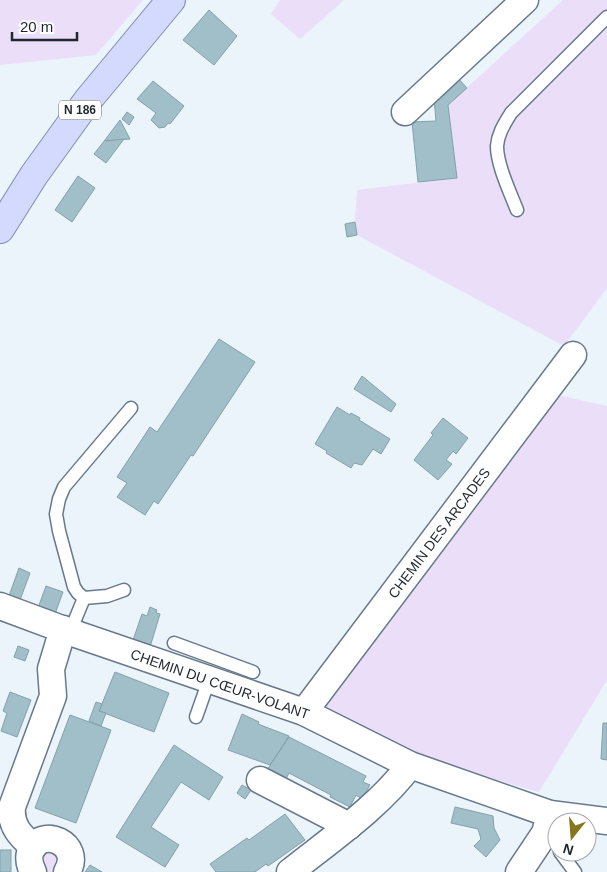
<svg xmlns="http://www.w3.org/2000/svg" width="607" height="872" font-family="Helvetica,sans-serif">
<style>
.green{fill:#eadef9}
.building{fill:#a1bfc8;stroke:#83a1aa}
.lines{fill:none;stroke-linecap:round;stroke-linejoin:round}
.service-casing{stroke:#67798b;stroke-width:15}
.minor-casing{stroke:#67798b;stroke-width:29}
.primary-casing{stroke:#828cb5;stroke-width:30}
.service{stroke:#fff;stroke-width:12}
.minor{stroke:#fff;stroke-width:26}
.primary{stroke:#d4dafe;stroke-width:28}
.labels{text-anchor:middle;stroke-width:4;stroke-linejoin:round;paint-order:stroke}
.shield{fill:#fff;stroke:#62686d;stroke-width:1}
.shield-label{font-size:12px;font-weight:bold;fill:#1f272f}
.street-label{font-size:14px;fill:#1f272f;stroke:#fff}
</style>
<rect width="100%" height="100%" fill="#ebf3fb"/>
<g class="green">
<path d="M 0,0 L 143,0 L 96,55 L 0,65 Z"/>
<path d="M 280,0 L 344,0 L 300,39 L 271,14 Z"/>
<path d="M 563,0 L 607,0 L 607,288 L 564,346 L 357,235 L 355,222 L 357,190 L 457,178 L 448,105 Z"/>
<path d="M 557,395 L 607,406 L 607,680 L 539,792 L 411,756 L 318,708 Z"/>
<path d="M 56,846 L 58,872 L 41,872 L 36,855 Z"/>
</g>
<g class="building">
<path d="M 209,10 L 237,36 L 214,65 L 183,40 Z"/>
<path d="M 457,77 L 467,88 L 448,105 L 457,178 L 418,182 L 412,122 L 436,121 L 434,98 Z"/>
<path d="M 153,81 L 184,106 L 170,124 L 168,123 L 165,127 L 159,128 L 151,120 L 156,113 L 137,99 Z"/>
<path d="M 127,112 L 134,117 L 129,125 L 122,119 Z"/>
<path d="M 120,120 L 130,139 L 106,141 L 105,140 Z"/>
<path d="M 124,139 L 106,163 L 94,154 L 105,140 L 106,141 Z"/>
<path d="M 78,176 L 95,188 L 72,222 L 55,210 Z"/>
<path d="M 355,222 L 357,235 L 347,237 L 345,224 Z"/>
<path d="M 219,339 L 255,362 L 193,456 L 191,455 L 158,504 L 154,501 L 145,515 L 117,497 L 127,483 L 117,477 L 150,427 L 157,432 Z"/>
<path d="M 362,376 L 396,404 L 391,412 L 354,389 Z"/>
<path d="M 337,407 L 350,415 L 351,413 L 360,418 L 359,420 L 390,439 L 381,454 L 373,449 L 362,465 L 354,463 L 351,468 L 326,453 L 327,451 L 315,444 Z"/>
<path d="M 443,418 L 468,438 L 456,454 L 453,451 L 446,460 L 452,464 L 438,480 L 414,460 L 433,435 L 431,433 Z"/>
<path d="M 19,568 L 30,573 L 20,600 L 9,596 Z"/>
<path d="M 46,586 L 63,592 L 55,614 L 38,608 Z"/>
<path d="M 150,607 L 157,610 L 156,613 L 160,614 L 150,647 L 133,640 L 142,614 L 147,616 Z"/>
<path d="M 18,646 L 29,650 L 25,661 L 14,657 Z"/>
<path d="M 115,672 L 169,693 L 154,732 L 99,711 Z"/>
<path d="M 10,692 L 31,700 L 17,737 L 1,731 L 7,713 L 3,711 Z"/>
<path d="M 96,702 L 102,704 L 99,711 L 106,713 L 101,726 L 89,721 Z"/>
<path d="M 242,714 L 259,722 L 258,724 L 289,736 L 270,765 L 228,750 Z"/>
<path d="M 70,715 L 111,730 L 76,823 L 35,808 Z"/>
<path d="M 603,723 L 607,723 L 607,760 L 601,759 Z"/>
<path d="M 289,737 L 366,776 L 363,782 L 370,785 L 362,799 L 356,795 L 350,807 L 330,797 L 331,795 L 289,773 L 286,779 L 267,770 Z"/>
<path d="M 174,745 L 223,777 L 209,800 L 181,782 L 151,827 L 179,845 L 165,867 L 116,837 Z"/>
<path d="M 242,785 L 251,790 L 245,799 L 237,793 Z"/>
<path d="M 455,807 L 493,816 L 494,828 L 500,840 L 486,857 L 474,846 L 481,839 L 478,829 L 451,823 Z"/>
<path d="M 285,814 L 305,840 L 268,866 L 266,864 L 255,872 L 216,872 L 210,864 L 247,838 L 249,840 Z"/>
<rect x="0" y="850" width="11" height="22"/>
<path d="M 90,865 L 102,872 L 85,872 Z"/>
</g>
<g class="lines">
<g class="service-casing">
<g id="service">
<path d="M 517,210 C 510,192 497,165 497,146 C 498,133 505,123 511,113 L 607,17"/>
<path d="M 84,598 L 107,596 L 124,590"/>
<path d="M 70,632 L 84,598 L 78,593 L 74,587 L 59,531 L 56,514 L 59,499 L 64,487 L 131,408"/>
<path d="M 174,643 L 253,672"/>
<path d="M 196,717 L 209,680"/>
<path d="M 560,852 L 575,872"/>
</g>
</g>
<g class="minor-casing">
<g id="minor">
<path d="M 405,112 L 525,0"/>
<path d="M 0,606 L 70,632 L 304,712 L 410,765 L 550,814 L 607,821"/>
<path d="M 304,712 L 573,355"/>
<path d="M 260,780 L 349,826"/>
<path d="M 33,847 C 21,836 10,826 12,807 L 53,696 L 51,669 L 63,629"/>
<path d="M 33,872 C 30,866 28,860 30,853 C 40,824 84,844 67,872"/>
<path d="M 290,872 C 330,840 380,806 410,765"/>
<path d="M 519,872 L 545,833 L 550,814"/>
</g>
</g>
<g class="primary-casing">
<path id="primary" d="M 0,229 L 34,175 L 88,100 L 171,0"/>
</g>
<use href="#service" class="service"/>
<use href="#minor" class="minor"/>
<use href="#primary" class="primary"/>
</g>
<g class="labels">
<rect class="shield" x="59" y="100.5" width="42" height="19" rx="4"/>
<g class="shield-label">
<text x="80" y="114">N 186</text>
</g>
<g class="street-label">
<text transform="translate(439 533) rotate(-53)" y="5">CHEMIN DES ARCADES</text>
<text transform="translate(220 684) rotate(19)" y="5">CHEMIN DU CŒUR-VOLANT</text>
</g>
</g>
<g transform="translate(572 837) rotate(197)"><circle r="24" fill="#ffffff" stroke="#a5a9ac"/>
<path d="M0-4L9 19L0 12L-9 19Z" fill="#84771c"/>
<text y="-8" font-size="14" font-weight="bold" text-anchor="middle" fill="#1f272f">N</text>
</g>
<path d="M12 32v8h65v-8" fill="none" stroke="#1f272f" stroke-width="2.5"/>
<text x="20" y="32" font-size="15" fill="#1f272f" stroke="#ffffff" stroke-width="4" paint-order="stroke">20 m</text>
</svg>
